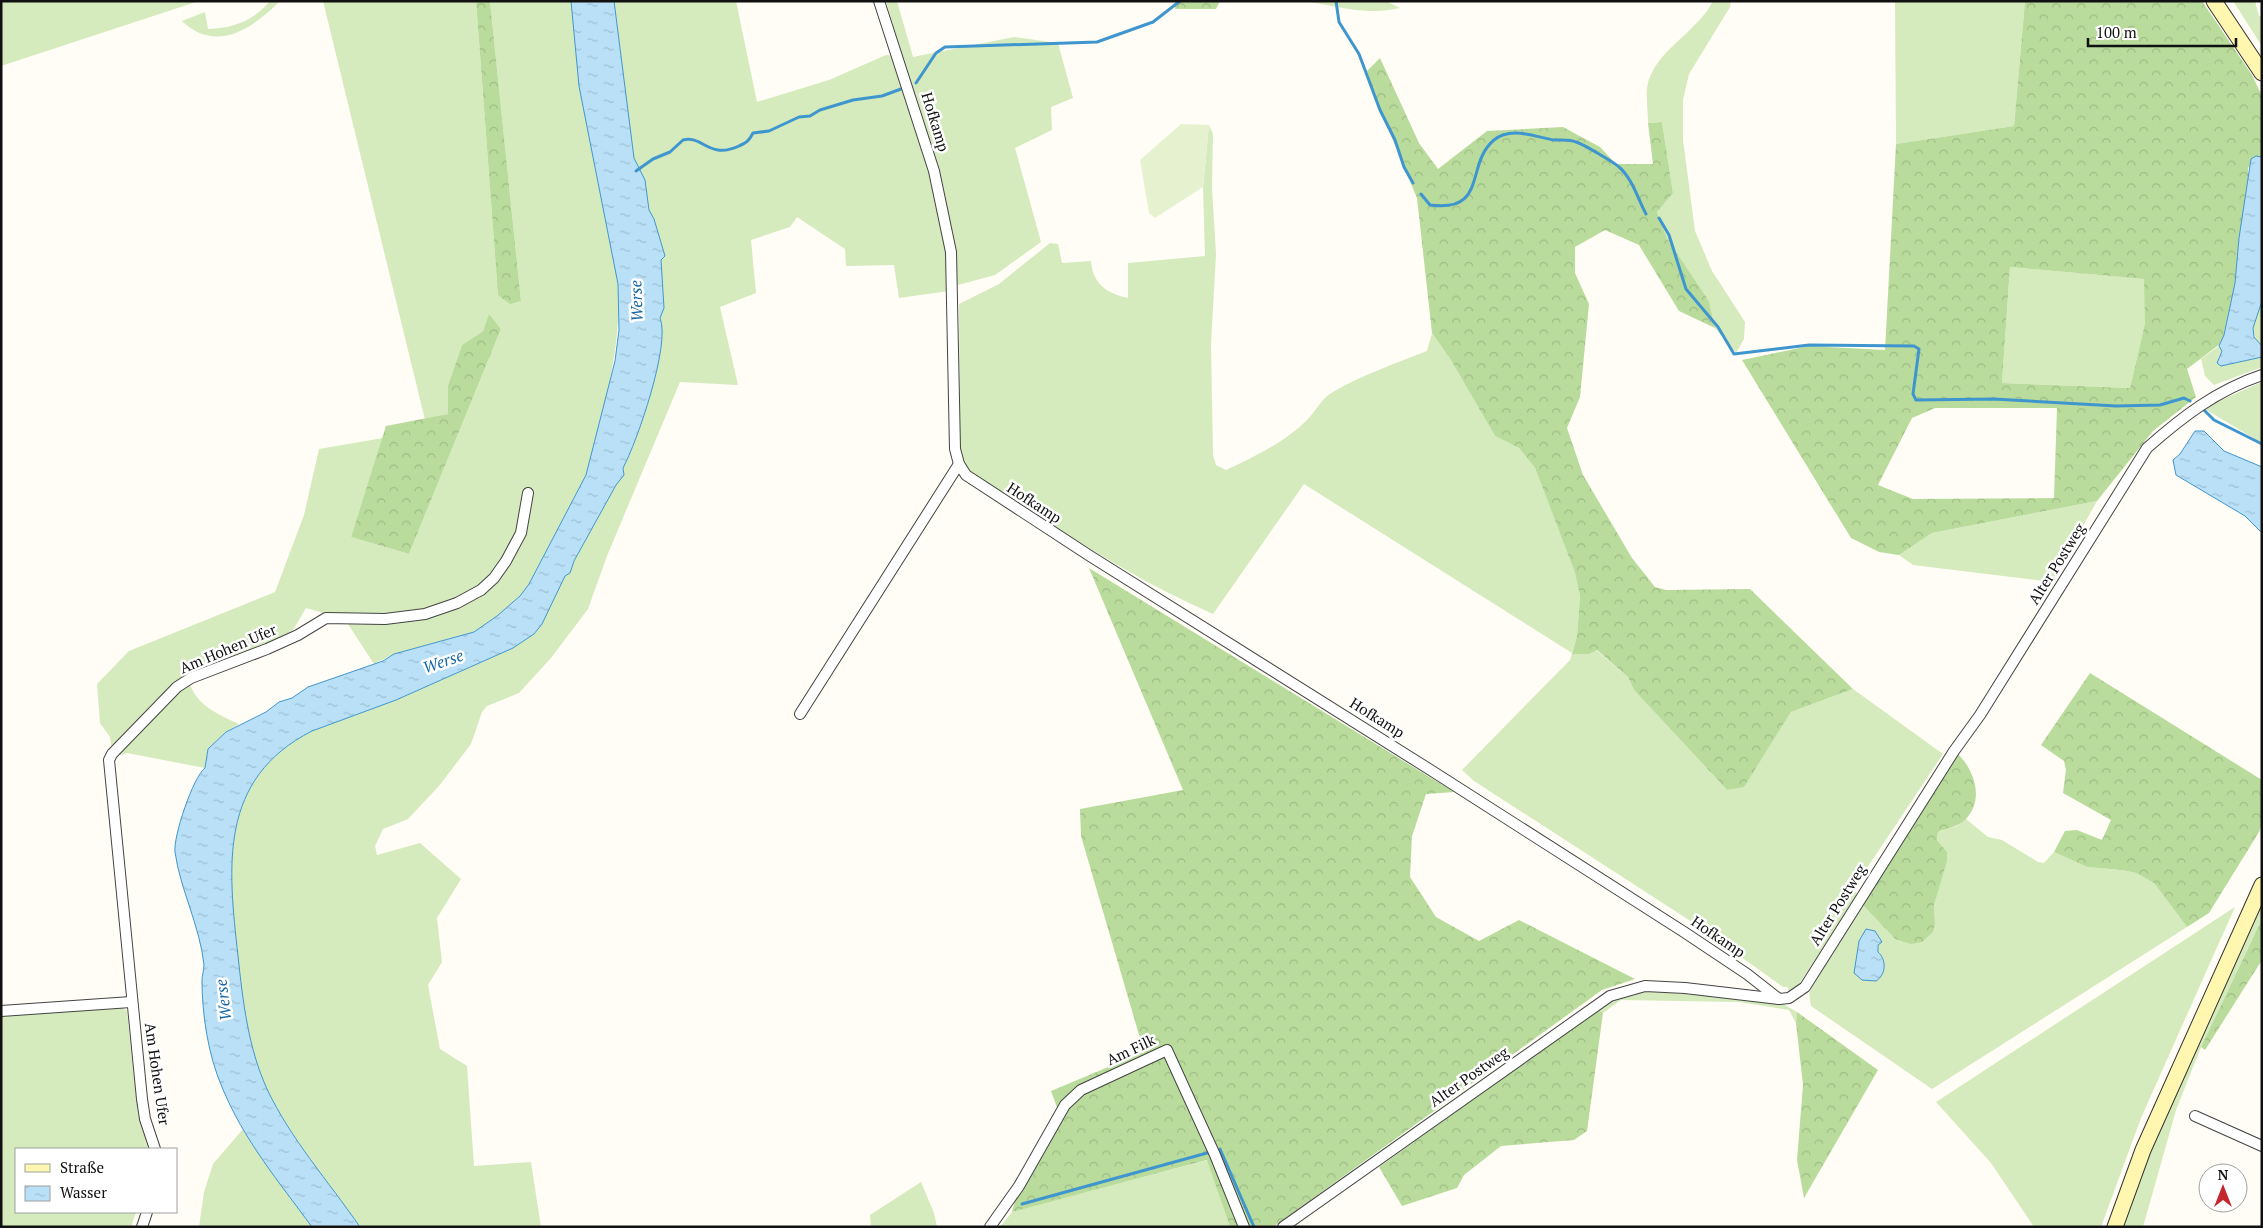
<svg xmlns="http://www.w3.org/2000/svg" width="2263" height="1228" font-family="'PT Serif',serif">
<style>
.grass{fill:#d5ebbd}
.forest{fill:url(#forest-crowns);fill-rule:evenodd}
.pitch{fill:#e6f2cf}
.water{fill:url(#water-ripples);stroke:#3f96cf}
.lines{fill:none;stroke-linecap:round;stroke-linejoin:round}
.stream{stroke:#3f96cf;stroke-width:3}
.street-casing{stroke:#444;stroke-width:12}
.secondary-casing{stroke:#333;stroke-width:17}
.street{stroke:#fff;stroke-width:10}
.secondary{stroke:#fff6b0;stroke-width:15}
.labels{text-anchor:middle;stroke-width:5;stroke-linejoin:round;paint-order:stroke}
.street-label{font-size:15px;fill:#111;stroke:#fff}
.water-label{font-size:16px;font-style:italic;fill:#1768a6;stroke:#fff}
</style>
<defs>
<pattern id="forest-crowns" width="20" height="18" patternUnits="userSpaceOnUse" patternTransform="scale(1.25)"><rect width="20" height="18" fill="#b9dc9c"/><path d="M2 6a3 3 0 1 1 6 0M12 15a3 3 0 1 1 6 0" fill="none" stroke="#9ebc85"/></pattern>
<pattern id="water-ripples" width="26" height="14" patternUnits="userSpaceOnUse" patternTransform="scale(1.25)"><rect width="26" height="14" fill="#b9e0f7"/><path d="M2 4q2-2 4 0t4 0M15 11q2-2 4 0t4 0" fill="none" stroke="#9ebfd3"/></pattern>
</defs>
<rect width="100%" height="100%" fill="#fffdf5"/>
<g class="grass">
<path d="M 1,1 L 199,1 L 1,66 Z"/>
<path d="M 270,1 L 280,1 C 253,28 216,54 182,21 L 205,12 L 208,29 C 234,28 253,21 270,1 Z"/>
<path d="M 323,1 L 476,1 L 498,295 L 521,301 L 490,1 L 571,1 L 618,284 C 622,346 605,402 590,461 L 586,475 L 529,584 L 520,596 L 497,616 L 474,632 L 394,654 L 374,664 L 346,621 L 331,620 L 323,613 L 306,608 L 293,630 L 268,645 L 198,668 L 188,675 C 191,703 217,714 239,724 L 226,732 L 208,749 L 205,768 L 127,753 L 113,757 L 110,737 L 100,723 L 97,684 L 129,651 L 275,592 L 304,515 L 319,449 L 383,438 L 351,537 L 409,554 L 501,329 L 489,315 L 483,331 L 462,345 L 448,385 L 448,414 L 425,420 Z"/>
<path d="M 614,1 L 736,1 L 757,102 L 829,80 L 886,55 L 902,56 L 886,1 L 897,1 L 913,57 L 1014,37 L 1058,43 L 1073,98 L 1051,107 L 1052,130 L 1015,148 L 1041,242 L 995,275 L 958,285 L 949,291 L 899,298 L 894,265 L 846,266 L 845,249 L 797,217 L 790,227 L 751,240 L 756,293 L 720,307 L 738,385 L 680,382 L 607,556 L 588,609 L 551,658 L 519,693 L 487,706 L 482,712 L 471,744 L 439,786 L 408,819 L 383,829 L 375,846 L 377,855 L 420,843 L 461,879 L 437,918 L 442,962 L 428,985 L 440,1049 L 467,1066 L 474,1166 L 531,1162 L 541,1227 L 360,1227 C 329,1182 291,1138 267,1089 C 248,1049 243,1004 238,960 C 228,869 217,780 312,731 L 396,700 L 513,648 L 534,634 L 542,624 L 565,575 L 570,573 L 574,561 L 616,485 L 624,475 L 623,468 C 637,442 671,343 660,318 L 664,308 L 658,233 L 649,210 L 645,180 L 634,158 Z"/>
<path d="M 1304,1 L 1386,1 L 1400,8 C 1368,16 1335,6 1304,1 Z"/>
<path d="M 1713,1 L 1731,1 L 1730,7 L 1689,74 L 1683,100 L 1683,140 L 1695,231 L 1712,271 L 1745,322 L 1744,339 L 1736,353 L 1715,328 L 1709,301 L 1667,238 L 1657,211 L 1673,193 L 1662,122 L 1648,123 C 1648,112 1646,99 1647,88 C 1652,52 1698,32 1713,1 Z"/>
<path d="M 1895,1 L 2025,1 L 2014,126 L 1896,144 Z"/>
<path d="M 2233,1 L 2255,1 L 2259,16 L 2262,17 L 2262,46 Z"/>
<path d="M 1209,125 L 1213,134 L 1212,188 L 1216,254 L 1211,344 L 1213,455 L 1216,465 L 1226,470 C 1255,456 1284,443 1307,420 C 1316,411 1321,399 1333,392 C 1362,375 1396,363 1427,351 L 1432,333 L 1449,357 L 1495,436 L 1519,448 L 1535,468 L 1575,573 L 1580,596 L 1577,636 L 1572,653 L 1596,650 L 1628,677 L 1634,690 L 1727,790 L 1744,786 L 1791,712 L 1853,689 L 1943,754 L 1853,889 L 1858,895 L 1795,990 L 1789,993 L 1788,987 L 1783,987 L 1692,922 L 1474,781 L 1462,770 L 1570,660 L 1572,653 L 1304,484 L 1213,614 C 1144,584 1081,544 1018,502 C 1004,492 986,485 973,475 C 965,468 963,457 960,448 L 959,304 L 999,284 L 1050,243 L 1058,244 L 1062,263 L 1091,261 C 1093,284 1106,293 1128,298 L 1128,263 L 1205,256 L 1203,187 Z"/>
<path d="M 2010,267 L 2145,279 L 2145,323 L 2130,388 L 2002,383 Z"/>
<path d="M 2262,301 L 2262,346 C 2247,334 2255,315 2262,301 Z"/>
<path d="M 2219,346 L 2222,351 L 2218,358 L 2221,366 L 2262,357 L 2262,367 L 2214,385 L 2205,376 L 2201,359 Z"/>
<path d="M 2262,382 L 2262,443 L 2203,408 Z"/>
<path d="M 2097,501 L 2052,582 L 1913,565 L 1899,555 L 1932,533 Z"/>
<path d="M 1966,819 L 1988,837 L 2002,840 L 2038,862 L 2044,863 L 2054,852 L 2087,867 L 2122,870 L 2136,873 L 2154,883 L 2187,927 L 1932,1089 L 1811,1006 L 1809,993 L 1861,903 L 1895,939 L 1935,924 L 1934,905 L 1947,852 L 1937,840 L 1938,832 L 1957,826 Z"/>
<path d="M 2262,899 L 2262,919 L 2201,1047 L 2176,1110 L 2143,1227 L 2122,1227 L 2165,1115 Z"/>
<path d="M 2235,907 L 2141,1118 L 2101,1227 L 2034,1227 L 1991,1163 L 1936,1102 Z"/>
<path d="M 1643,991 L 1715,996 L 1783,1004 L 1797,1012 L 1796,1023 L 1789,1010 L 1739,1002 L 1621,1000 L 1603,1013 L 1599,1010 L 1616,999 Z"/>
<path d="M 121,1007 L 127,1011 L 138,1114 L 148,1149 L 16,1149 L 16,1212 L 136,1212 L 131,1227 L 1,1227 L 1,1016 Z"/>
<path d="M 243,1129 L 251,1143 L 312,1227 L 199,1227 L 204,1192 L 213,1164 Z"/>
<path d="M 1208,1160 L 1230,1227 L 1000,1227 L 1012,1212 L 1026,1208 Z"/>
<path d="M 921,1182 L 934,1213 L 937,1227 L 871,1227 L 870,1215 Z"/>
</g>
<g class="forest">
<path d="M 476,1 L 490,1 L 521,301 L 510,304 L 498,295 Z"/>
<path d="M 1175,1 L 1220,1 L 1216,9 L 1175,9 Z"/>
<path d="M 2025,1 L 2202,1 L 2252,75 L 2262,96 L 2262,157 L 2256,156 L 2248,168 L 2249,182 L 2239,238 L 2235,283 L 2224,335 L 2220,344 L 2187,369 L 2196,397 L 2153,431 L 2097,501 L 1932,533 L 1899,555 L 1879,552 L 1851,538 L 1742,360 L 1809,346 L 1885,350 L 1896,144 L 2014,126 ZM 2010,267 L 2144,279 L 2145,323 L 2130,388 L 2002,383 ZM 1935,408 L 2057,408 L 2054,498 L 1913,499 L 1878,485 L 1912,418 Z"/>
<path d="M 1380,58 L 1419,143 L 1438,169 L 1487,131 L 1563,127 L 1600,147 L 1616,164 L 1653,164 L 1648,123 L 1662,122 L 1673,193 L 1657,212 L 1667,238 L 1709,301 L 1715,328 L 1679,311 L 1639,245 L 1605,230 L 1575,247 L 1575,273 L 1589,304 L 1580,397 L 1567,428 L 1583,475 L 1632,558 L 1655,587 L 1666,590 L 1750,589 L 1853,689 L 1791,712 L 1744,787 L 1727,790 L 1634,690 L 1628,677 L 1597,650 L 1589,654 L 1572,654 L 1577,636 L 1580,596 L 1575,573 L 1535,468 L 1519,448 L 1495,436 L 1449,357 L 1432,333 L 1417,198 L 1375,97 L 1367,71 Z"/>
<path d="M 489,314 L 501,329 L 409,554 L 351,537 L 386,426 L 448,414 L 448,385 L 462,345 L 483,331 Z"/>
<path d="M 1089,568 L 1454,792 L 1426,794 L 1412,836 L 1410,877 L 1436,917 L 1479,941 L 1519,920 L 1635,979 L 1602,990 L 1273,1227 L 1230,1227 L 1207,1160 L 1012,1212 L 1016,1197 L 1062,1121 L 1051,1091 L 1144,1052 L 1081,836 L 1080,809 L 1183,790 Z"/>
<path d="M 2090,673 L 2262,780 L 2262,824 L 2259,832 L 2209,913 L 2187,927 L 2154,883 L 2136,873 L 2122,870 L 2087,867 L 2054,852 L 2065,831 L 2077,830 L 2102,840 L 2111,820 L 2063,793 L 2066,770 L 2064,761 L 2041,745 Z"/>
<path d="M 1956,752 C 1974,769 1985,798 1966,819 C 1959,827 1947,828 1938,832 L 1937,840 L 1947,852 L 1947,861 L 1934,905 L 1935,924 L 1933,932 L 1922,942 L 1911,944 L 1895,939 L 1861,903 Z"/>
<path d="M 2262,919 L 2262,960 L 2205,1050 L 2201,1047 Z"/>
<path d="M 1599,1010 L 1603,1013 L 1587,1131 L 1574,1140 L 1501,1146 L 1464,1175 L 1457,1188 L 1402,1206 L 1379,1167 Z"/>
<path d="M 1797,1012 L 1878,1070 L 1804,1198 L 1797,1160 L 1803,1085 L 1796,1023 Z"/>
</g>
<path class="pitch" d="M 1181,124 L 1209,125 L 1203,187 L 1155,218 L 1149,213 L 1140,160 Z"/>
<g class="water">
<path d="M 571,1 L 614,1 L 634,158 L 645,180 L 649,210 L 654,219 L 665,256 L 661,260 L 664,308 L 660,318 C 671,344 637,442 623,468 L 624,475 L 616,485 L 574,561 L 570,573 L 565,576 L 542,624 L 534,634 L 513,648 L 396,700 L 312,731 C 218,779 228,866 238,956 C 243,1002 248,1047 267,1089 C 290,1138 329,1182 360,1227 L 312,1227 C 279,1182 243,1139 222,1087 C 208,1055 202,1014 202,980 C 202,975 204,970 204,965 C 200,926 180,889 175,852 C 173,837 193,777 205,768 L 208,749 L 226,732 L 266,712 L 279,702 L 292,698 L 308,687 L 383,661 L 394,654 L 474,632 L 497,616 L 520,596 L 529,584 L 586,475 L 615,361 L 619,330 L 618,284 L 579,86 Z"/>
<path d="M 2256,156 L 2262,157 L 2262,301 L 2253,328 L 2254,337 L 2262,346 L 2262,357 L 2221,366 L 2217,363 L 2222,351 L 2219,346 L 2224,335 L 2235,283 L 2239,238 L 2251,159 Z"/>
<path d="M 2195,431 L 2204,431 L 2224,451 L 2262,467 L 2262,533 L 2245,516 L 2176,475 L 2173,460 L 2180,454 Z"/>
<path d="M 1866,929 L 1875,931 L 1882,942 L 1878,945 L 1878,952 C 1887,960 1886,975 1876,981 L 1862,980 L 1854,973 L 1859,941 Z"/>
</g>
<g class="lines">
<g class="stream">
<path d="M 1336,1 L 1339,22 L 1359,54 L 1380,110 L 1395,140 L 1404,167 L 1413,183"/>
<path d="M 916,83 L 936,53 L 945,47 L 1097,42 L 1153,22 L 1180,1"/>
<path d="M 636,171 L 653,159 L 670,152 L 683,140 C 703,135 709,160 739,146 C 746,143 749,141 753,133 L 769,131 L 799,117 L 810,116 L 820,110 L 853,100 L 882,96 L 901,89"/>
<path d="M 1421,194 L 1430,205 C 1488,213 1465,164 1494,140 C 1511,126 1535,137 1554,140 C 1561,140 1570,139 1576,142 C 1583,144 1615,163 1619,167 C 1632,178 1638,199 1646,214"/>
<path d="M 1659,218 L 1669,235 L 1686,289 L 1718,327 L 1734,354 L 1809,345 L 1914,346 L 1919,349 L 1913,394 L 1916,400 L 1994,399 L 2116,406 L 2160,405 L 2184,398 L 2190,401"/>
<path d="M 2204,410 L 2214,420 L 2262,444"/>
<path d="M 1220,1149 L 1254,1227"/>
<path d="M 1022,1204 L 1207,1153"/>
</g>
<g class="street-casing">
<g id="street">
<path d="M 879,1 L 934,171 L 951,252 L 955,449 L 959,464 L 966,475 L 1090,556 L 1429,769 L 1684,932 L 1747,974 L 1779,999"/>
<path d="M 800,714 L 959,464"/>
<path d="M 1,1011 L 131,1002"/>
<path d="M 2195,1116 L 2262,1146"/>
<path d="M 155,1149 L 145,1119 L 142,1099 L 109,760 L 112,754 L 177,687 L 191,678 L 267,649 L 298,635 L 326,618 L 385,619 L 425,614 L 457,603 L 481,590 L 494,578 L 506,561 L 521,533 L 528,493"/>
<path d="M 142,1227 L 147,1212"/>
<path d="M 990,1227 L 1019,1186 L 1065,1105 L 1081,1090 L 1167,1050 L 1215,1155 L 1244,1227"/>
<path d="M 1283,1227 L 1610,996 L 1645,986 L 1685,988 L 1779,999 L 1789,998 L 1805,987 L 1954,751 L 1980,715 L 2147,448 C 2182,417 2217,390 2262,375"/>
</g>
</g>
<g class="secondary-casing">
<g id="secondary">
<path d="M 2214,1 L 2262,73"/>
<path d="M 2115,1227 L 2143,1150 L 2262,885"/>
</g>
</g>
<use href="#street" class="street"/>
<use href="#secondary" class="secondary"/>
</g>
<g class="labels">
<g class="street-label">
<text transform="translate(935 122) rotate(73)" y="5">Hofkamp</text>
<text transform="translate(1034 503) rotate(33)" y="5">Hofkamp</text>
<text transform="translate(2057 564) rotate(-58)" y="5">Alter Postweg</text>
<text transform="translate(228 649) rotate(-23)" y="5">Am Hohen Ufer</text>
<text transform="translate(1377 718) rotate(32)" y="5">Hofkamp</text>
<text transform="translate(1838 905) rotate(-58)" y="5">Alter Postweg</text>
<text transform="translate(1718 937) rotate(34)" y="5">Hofkamp</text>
<text transform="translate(1131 1050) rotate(-25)" y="5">Am Filk</text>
<text transform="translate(157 1074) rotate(82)" y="5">Am Hohen Ufer</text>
<text transform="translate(1469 1077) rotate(-35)" y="5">Alter Postweg</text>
</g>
<g class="water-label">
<text transform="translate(636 301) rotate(-92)" y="6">Werse</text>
<text transform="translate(443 661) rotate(-19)" y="6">Werse</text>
<text transform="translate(223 1000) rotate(-97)" y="6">Werse</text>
</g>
</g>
<rect width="2263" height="1228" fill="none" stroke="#111111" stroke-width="5"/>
<rect x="15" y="1148" width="162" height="65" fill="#ffffff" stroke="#a0a0a0"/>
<rect x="25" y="1164" width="25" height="8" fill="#fff6b0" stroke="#a0a0a0"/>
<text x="60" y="1173" font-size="15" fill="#111111">Straße</text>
<rect x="25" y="1186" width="25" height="15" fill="url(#water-ripples)" stroke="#a0a0a0"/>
<text x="60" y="1198" font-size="15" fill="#111111">Wasser</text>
<g transform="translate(2223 1188)"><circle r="24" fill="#ffffff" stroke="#a0a0a0"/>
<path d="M0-4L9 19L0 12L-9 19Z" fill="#c4262e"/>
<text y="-8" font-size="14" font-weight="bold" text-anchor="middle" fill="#111111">N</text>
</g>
<path d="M2088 38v8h148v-8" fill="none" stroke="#111111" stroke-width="2.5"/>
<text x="2096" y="38" font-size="15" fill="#111111" stroke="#ffffff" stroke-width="4" paint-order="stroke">100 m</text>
</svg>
